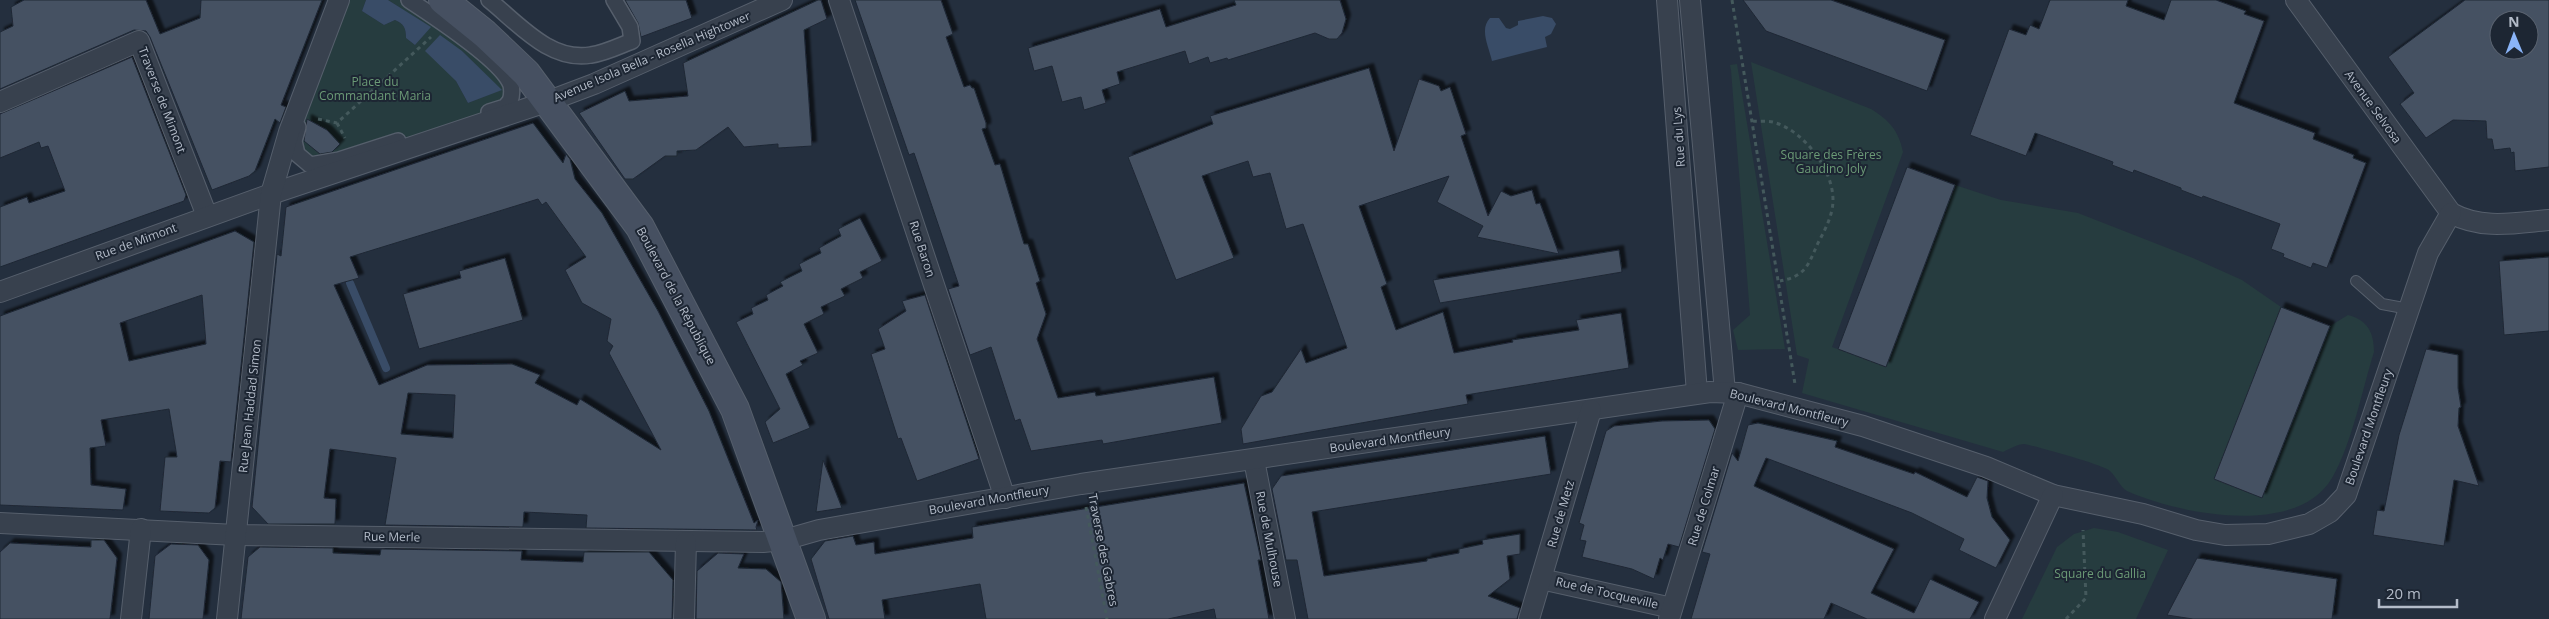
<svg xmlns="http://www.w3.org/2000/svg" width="2549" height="619" font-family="'Open Sans',sans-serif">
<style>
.green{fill:#263c3f;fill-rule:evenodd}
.water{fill:#394c67}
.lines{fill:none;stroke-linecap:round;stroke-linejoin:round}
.stream{stroke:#394c67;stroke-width:8}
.building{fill:#455162;stroke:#1f2835;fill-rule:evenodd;filter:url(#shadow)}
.service-casing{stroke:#565f6c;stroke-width:12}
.pedestrian-casing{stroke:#565f6c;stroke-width:18}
.minor-casing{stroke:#565f6c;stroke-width:22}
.secondary-casing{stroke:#565f6c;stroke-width:30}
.path{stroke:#44595c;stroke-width:3;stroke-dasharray:4 4;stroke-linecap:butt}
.service{stroke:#38414e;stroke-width:10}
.pedestrian{stroke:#38414e;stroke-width:15}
.minor{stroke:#38414e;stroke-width:20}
.secondary{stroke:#465061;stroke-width:28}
.labels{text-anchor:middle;stroke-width:4;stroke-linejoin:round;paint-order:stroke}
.street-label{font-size:12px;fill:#b4bcc9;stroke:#1d2633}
.park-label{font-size:12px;fill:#6b9a76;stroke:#1d2633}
</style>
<defs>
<filter id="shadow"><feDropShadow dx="4.5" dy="-4.5" stdDeviation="1" flood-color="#0009"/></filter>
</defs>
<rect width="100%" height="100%" fill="#242f3e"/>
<g class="green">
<path d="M 349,0 L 366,0 L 362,11 L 384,25 L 395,20 C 404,24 406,28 406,38 L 415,45 L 430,27 L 388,0 L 409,0 L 506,76 L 505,107 L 323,165 L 297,154 L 297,128 ZM 462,51 L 501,90 L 468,103 L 456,81 L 443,66 Z"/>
<path d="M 1751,62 L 1871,109 C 1889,120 1899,131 1903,152 L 1832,347 L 1886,367 L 1955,185 L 2001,200 L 2078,213 L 2193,258 L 2242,280 L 2281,307 L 2214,479 L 2262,498 L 2330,326 L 2348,315 C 2368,320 2374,333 2374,352 C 2362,390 2352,444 2332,478 C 2297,538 2178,514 2127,491 C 2120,487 2116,476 2110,471 C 2104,465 2035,446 2024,444 C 2018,444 2009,449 2003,452 L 1802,393 L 1809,359 L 1797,355 Z"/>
<path d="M 1737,64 L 1785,349 L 1738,350 L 1733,330 L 1750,315 L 1731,70 L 1730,65 Z"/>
<path d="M 2094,528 L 2118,532 L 2168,550 L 2136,619 L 2022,619 L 2057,547 L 2074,534 Z"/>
</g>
<g class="water">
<path d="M 366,0 L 388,0 L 431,27 L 415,45 L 406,38 C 406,28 404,24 395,20 L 384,25 L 362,11 Z"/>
<path d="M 1543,16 L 1552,18 L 1556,24 L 1551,34 L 1545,37 L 1547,47 L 1492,61 C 1489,47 1479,29 1490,18 L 1499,18 L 1506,28 L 1510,29 L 1518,25 L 1518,21 Z"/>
<path d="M 440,35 L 462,51 L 502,90 L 468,103 L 456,81 L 425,51 Z"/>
</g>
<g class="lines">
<path class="stream" d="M 350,283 L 386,368"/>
</g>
<g class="building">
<path d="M 24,0 L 146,0 L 160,34 L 200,18 L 201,0 L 322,0 L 281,105 L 286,107 L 280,123 L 275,119 L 255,171 L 249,176 L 212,190 L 150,37 L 146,31 L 134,30 L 0,89 L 0,32 L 13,26 L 11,7 Z"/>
<path d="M 625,0 L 686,0 L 692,18 L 641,37 L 638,23 Z"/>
<path d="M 818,0 L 821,0 L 827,19 L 804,30 L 812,146 L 778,148 L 778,144 L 744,147 L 728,127 L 696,150 L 677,151 L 677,156 L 665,156 L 633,179 L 625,179 L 579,113 L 625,91 L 629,101 L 688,96 L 683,63 Z"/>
<path d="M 855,0 L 941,0 L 953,34 L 946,37 L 964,87 L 970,85 L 972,88 L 974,88 L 986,123 L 986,128 L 982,129 L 995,165 L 1000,164 L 1024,244 L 1028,244 L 1040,281 L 1036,283 L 1046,314 L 1037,339 L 1058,398 L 1095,392 L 1096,396 L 1214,377 L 1222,423 L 1103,444 L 1102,440 L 1031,451 L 1020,419 L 1015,421 L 991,347 L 970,355 L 948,289 L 959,286 L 914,153 L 909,155 Z"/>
<path d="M 1234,0 L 1340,0 L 1346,19 L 1342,33 L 1337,39 L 1329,39 L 1315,33 L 1228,60 L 1227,58 L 1210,63 L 1208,57 L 1189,64 L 1185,51 L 1117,72 L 1120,84 L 1102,90 L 1106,103 L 1084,110 L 1081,97 L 1062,102 L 1052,66 L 1034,71 L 1028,48 L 1160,9 L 1166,27 L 1236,5 Z"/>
<path d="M 1743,0 L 1831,0 L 1945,40 L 1927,91 L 1766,31 Z"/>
<path d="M 2050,0 L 2128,0 L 2126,6 L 2164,20 L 2171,0 L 2216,0 L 2246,11 L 2244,14 L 2264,21 L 2234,103 L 2315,133 L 2313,139 L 2354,155 L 2353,158 L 2366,163 L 2327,268 L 2313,263 L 2311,268 L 2283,257 L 2284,254 L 2271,249 L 2280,224 L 2203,196 L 2202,198 L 2181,190 L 2181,188 L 2134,170 L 2133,173 L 2112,165 L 2113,162 L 2035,133 L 2026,156 L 1970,135 L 2009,29 L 2026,35 L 2030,25 L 2039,29 Z"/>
<path d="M 2465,0 L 2549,0 L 2549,167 L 2515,171 L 2514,152 L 2511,153 L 2510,148 L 2494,150 L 2492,139 L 2487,139 L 2486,121 L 2453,120 L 2426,138 L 2400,104 L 2414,93 L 2388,57 ZM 2499,20 L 2529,20 L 2529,50 L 2499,50 Z"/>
<path d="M 132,57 L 186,195 L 184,201 L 0,267 L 0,207 L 27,197 L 29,203 L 65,191 L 48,146 L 41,148 L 39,142 L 0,158 L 0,114 Z"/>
<path d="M 1369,68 L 1394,151 L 1419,79 L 1439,86 L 1441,91 L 1450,87 L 1466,134 L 1461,136 L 1488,216 L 1501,191 L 1511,196 L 1532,190 L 1536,204 L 1540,203 L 1559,254 L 1477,237 L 1483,226 L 1437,202 L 1449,176 L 1359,206 L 1387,284 L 1381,287 L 1396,330 L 1443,312 L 1454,353 L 1513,342 L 1512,340 L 1579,330 L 1576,320 L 1621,313 L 1629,368 L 1466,395 L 1468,404 L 1243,444 L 1241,429 L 1261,396 L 1272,392 L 1301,349 L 1306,363 L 1347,348 L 1303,224 L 1286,229 L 1270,173 L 1253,177 L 1248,161 L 1202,176 L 1234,258 L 1176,280 L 1128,157 L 1213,124 L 1210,116 Z"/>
<path d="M 307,119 L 327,130 L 340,144 L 332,152 L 320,154 L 304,141 Z"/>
<path d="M 533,123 L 563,163 L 566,154 L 570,159 L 575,179 L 602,213 L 658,311 L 709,411 L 754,523 L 758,520 L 756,527 L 757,530 L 586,528 L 587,515 L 524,512 L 523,527 L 385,525 L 396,458 L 330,449 L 324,498 L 336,499 L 335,524 L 268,524 L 252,507 L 277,254 L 281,256 L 286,207 ZM 538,199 L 542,205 L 546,202 L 586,257 L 565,270 L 582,303 L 611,319 L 607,341 L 613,346 L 609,353 L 661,450 L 580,399 L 577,405 L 535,383 L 540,375 L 512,364 L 427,365 L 379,385 L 334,285 L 359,278 L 350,257 ZM 408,393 L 455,395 L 453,438 L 401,434 Z"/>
<path d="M 1907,167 L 1955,185 L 1886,367 L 1838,349 Z"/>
<path d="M 860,218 L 882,261 L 860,272 L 863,278 L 841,289 L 845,296 L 821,307 L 824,314 L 804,324 L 818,353 L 800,361 L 803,365 L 786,374 L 810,428 L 773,443 L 765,422 L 780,409 L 736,322 L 753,314 L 751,308 L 768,300 L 766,295 L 783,286 L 780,282 L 802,271 L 799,264 L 821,253 L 819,248 L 841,236 L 838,229 Z"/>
<path d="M 235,231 L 254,242 L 231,462 L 220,461 L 215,508 L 209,513 L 160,511 L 165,457 L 177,457 L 169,409 L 101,420 L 106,446 L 90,448 L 91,485 L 126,489 L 123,510 L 0,505 L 0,316 ZM 202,295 L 206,344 L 129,361 L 120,323 Z"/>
<path d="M 1619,250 L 1622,272 L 1440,303 L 1433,280 Z"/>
<path d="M 2549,257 L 2549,331 L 2504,335 L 2499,261 Z"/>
<path d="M 505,258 L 523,320 L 419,349 L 403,294 L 461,278 L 459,271 Z"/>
<path d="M 925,295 L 979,459 L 917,481 L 901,438 L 898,439 L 871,354 L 885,349 L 878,329 L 906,311 L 902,301 Z"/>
<path d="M 2281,307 L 2330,326 L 2262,498 L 2214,479 Z"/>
<path d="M 2426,349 L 2458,355 L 2458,388 L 2461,407 L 2459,408 L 2458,426 L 2479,486 L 2454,480 L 2444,546 L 2373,535 L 2377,510 L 2384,511 L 2399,435 Z"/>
<path d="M 1709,420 L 1715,429 L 1679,547 L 1668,544 L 1663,560 L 1660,558 L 1654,579 L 1632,569 L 1582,557 L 1586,541 L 1580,540 L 1584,525 L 1579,523 L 1606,431 L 1614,426 L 1662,421 Z"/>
<path d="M 1758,423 L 1837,441 L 1835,447 L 1914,474 L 1915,472 L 1967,497 L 1977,477 L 1988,481 L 1987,498 L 1992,517 L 2010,540 L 1996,568 L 1959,550 L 1964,539 L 1912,513 L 1766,458 L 1754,486 L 1894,549 L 1871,593 L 1914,613 L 1930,579 L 1979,602 L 1970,619 L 1867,619 L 1831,603 L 1824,619 L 1691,619 L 1710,554 L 1702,552 L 1732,453 L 1738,461 L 1748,425 Z"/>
<path d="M 1545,436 L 1551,474 L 1312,512 L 1324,576 L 1427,561 L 1427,559 L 1459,553 L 1459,549 L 1483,544 L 1482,540 L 1520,534 L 1520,554 L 1507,556 L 1510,579 L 1488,596 L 1520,608 L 1517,619 L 1308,619 L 1297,560 L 1286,560 L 1272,489 L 1281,476 Z"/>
<path d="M 823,460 L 842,508 L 816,512 Z"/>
<path d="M 1244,483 L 1261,560 L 1258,560 L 1269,619 L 1216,619 L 1214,609 L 1168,619 L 986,619 L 980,584 L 882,600 L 885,619 L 829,619 L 811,559 L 825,541 L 853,536 L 856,545 L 874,542 L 875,554 L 973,538 L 972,527 Z"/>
<path d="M 91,540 L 104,540 L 117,558 L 110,619 L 0,619 L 0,552 L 10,543 L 91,547 Z"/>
<path d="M 171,544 L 198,545 L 209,560 L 203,619 L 149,619 L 155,556 Z"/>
<path d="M 260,547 L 333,548 L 333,553 L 380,555 L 381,549 L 522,551 L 521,560 L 583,562 L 584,552 L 649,552 L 673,580 L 672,619 L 241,619 L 248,557 Z"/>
<path d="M 718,553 L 744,554 L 738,568 L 766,569 L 781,582 L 784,619 L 696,619 L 697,571 Z"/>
<path d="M 2197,558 L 2337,579 L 2332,619 L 2193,619 L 2167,615 Z"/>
</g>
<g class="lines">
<g class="service-casing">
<path id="service" d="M 2356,281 L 2382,304 L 2409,309"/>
</g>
<g class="pedestrian-casing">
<g id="pedestrian">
<path d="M 409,0 C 433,16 502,60 511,85 C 512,90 512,96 510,101 L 505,107 L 489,112"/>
<path d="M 489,0 C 519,24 550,62 591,55 C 605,53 619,46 632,41 L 630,27 L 614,0"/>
<path d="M 298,127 L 294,141 L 297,154 L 310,165 L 339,160 L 398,141"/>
</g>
</g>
<g class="minor-casing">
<g id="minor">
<path d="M 839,0 L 1005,498"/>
<path d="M 1667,0 L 1697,393"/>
<path d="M 1690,0 L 1725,392"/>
<path d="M 2296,0 L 2451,213 C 2482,230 2515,223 2549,220"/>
<path d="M 0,102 L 139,41 L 207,216"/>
<path d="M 0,292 L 271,194 L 549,101 L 594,84 L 782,0"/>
<path d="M 1254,460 L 1285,619"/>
<path d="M 0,523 L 236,535 L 763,542 L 784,540 L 819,530 L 1081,484 L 1710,392 L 1738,393 L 1863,426 L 1986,467 L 2053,495 L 2143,514 L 2196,530 L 2225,535 L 2268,534 L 2309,524 L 2330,512 L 2346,495 L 2428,253 L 2451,213"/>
<path d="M 1541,579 L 1672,608"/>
<path d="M 131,619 L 141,529"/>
<path d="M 227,619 L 271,194 L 289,132 L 339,0"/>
<path d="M 684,619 L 686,542"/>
<path d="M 1529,619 L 1591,410"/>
<path d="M 1669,619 L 1738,393"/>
<path d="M 1995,619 L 2053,495"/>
</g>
</g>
<g class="secondary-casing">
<path id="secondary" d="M 443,0 L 485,34 L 526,73 L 640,227 L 735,409 L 811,619"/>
</g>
<g class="path">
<path d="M 1732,0 L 1795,384"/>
<path d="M 318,119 L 337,123 L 431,37"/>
<path d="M 1753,121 C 1760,122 1769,120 1776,123 C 1804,132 1833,169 1833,200 C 1833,215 1825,230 1818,243 C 1808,265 1806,276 1780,281"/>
<path d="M 337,123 L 345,138"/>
<path d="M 1086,507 L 1107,619"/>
<path d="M 2066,619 L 2086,598 L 2083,530"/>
</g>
<use href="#service" class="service"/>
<use href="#pedestrian" class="pedestrian"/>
<use href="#minor" class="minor"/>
<use href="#secondary" class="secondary"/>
</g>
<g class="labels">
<g class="street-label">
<text transform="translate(652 57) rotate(-23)" y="4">Avenue Isola Bella - Rosella Hightower</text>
<text transform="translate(162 100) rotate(69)" y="4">Traverse de Mimont</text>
<text transform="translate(2373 107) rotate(54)" y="4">Avenue Selvosa</text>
<text transform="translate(1679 137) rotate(-94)" y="4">Rue du Lys</text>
<text transform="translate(136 242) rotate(-20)" y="4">Rue de Mimont</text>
<text transform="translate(922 249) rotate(72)" y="4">Rue Baron</text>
<text transform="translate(676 296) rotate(62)" y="4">Boulevard de la République</text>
<text transform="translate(250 406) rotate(-84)" y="4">Rue Jean Haddad Simon</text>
<text transform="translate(1789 408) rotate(14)" y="4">Boulevard Montfleury</text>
<text transform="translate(2369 427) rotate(-71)" y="4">Boulevard Montfleury</text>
<text transform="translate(1390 440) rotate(-8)" y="4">Boulevard Montfleury</text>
<text transform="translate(989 500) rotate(-10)" y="4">Boulevard Montfleury</text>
<text transform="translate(1704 506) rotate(-73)" y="4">Rue de Colmar</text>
<text transform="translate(1561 514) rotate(-74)" y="4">Rue de Metz</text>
<text transform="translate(392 537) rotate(1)" y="4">Rue Merle</text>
<text transform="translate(1269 539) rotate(79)" y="4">Rue de Mulhouse</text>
<text transform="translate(1103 550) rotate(79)" y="4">Traverse des Gabres</text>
<text transform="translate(1607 593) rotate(13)" y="4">Rue de Tocqueville</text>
</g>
<g class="park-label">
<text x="375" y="86">Place du<tspan x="375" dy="14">Commandant Maria</tspan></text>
<text x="1831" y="159">Square des Frères<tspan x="1831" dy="14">Gaudino Joly</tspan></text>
<text x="2100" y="578">Square du Gallia</text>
</g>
</g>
<g transform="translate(2514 35) rotate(359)"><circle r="24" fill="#1d2633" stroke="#59626f"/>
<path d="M0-4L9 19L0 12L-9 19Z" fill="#8ab4f8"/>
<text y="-8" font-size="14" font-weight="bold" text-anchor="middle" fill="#b4bcc9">N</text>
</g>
<path d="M2379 599v8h78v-8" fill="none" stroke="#b4bcc9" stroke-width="2.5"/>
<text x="2386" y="599" font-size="15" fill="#b4bcc9" stroke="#1d2633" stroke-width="4" paint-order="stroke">20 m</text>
</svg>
